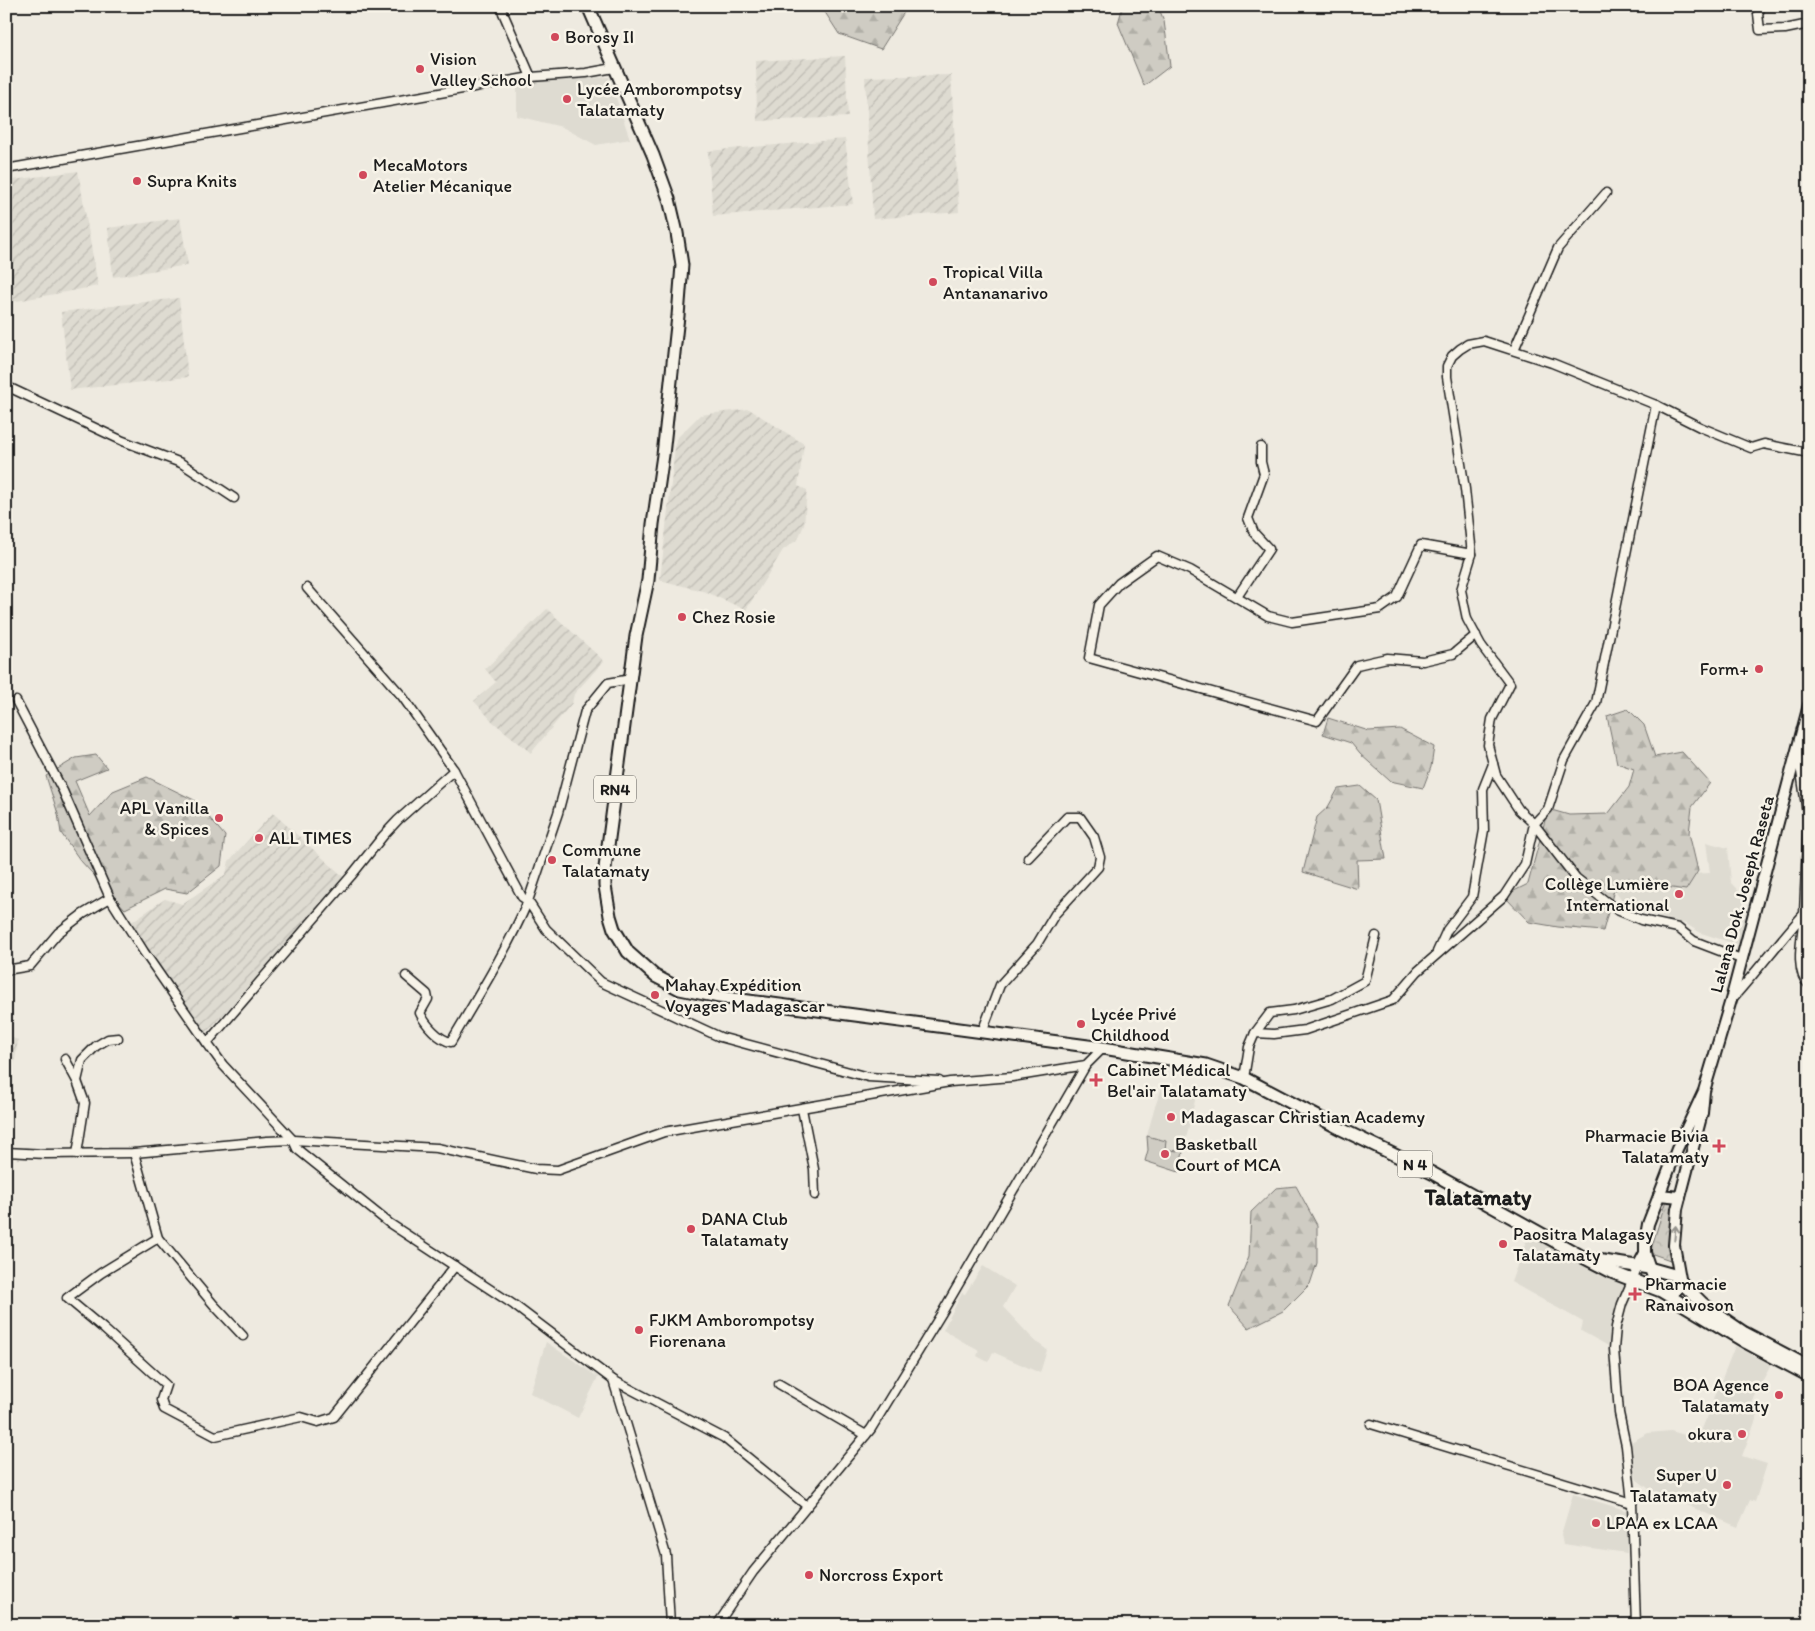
<svg xmlns="http://www.w3.org/2000/svg" width="1815" height="1631" font-family="Itim,sans-serif">
<style>
.built{fill:#dedbd1}
.industrial{fill:url(#industrial-furrows)}
.green{fill:#cfccc3;stroke:#767470}
.forest{fill:url(#forest-firs);stroke:#767470}
.park{fill:url(#park-crowns);stroke:#767470}
.lines{fill:none;stroke-linecap:round;stroke-linejoin:round}
.minor-casing{stroke:#1c1c1c;stroke-width:11}
.secondary-casing{stroke:#1c1c1c;stroke-width:14}
.primary-casing{stroke:#1c1c1c;stroke-width:15}
.minor{stroke:#f7f3e8;stroke-width:8}
.secondary{stroke:#f7f3e8;stroke-width:10}
.primary{stroke:#f7f3e8;stroke-width:11}
.oneway{stroke:#94928c}
.poi-dot{fill:#d1495b;stroke:#f7f3e8;stroke-width:2}
.labels{text-anchor:middle;stroke-width:5;stroke-linejoin:round;paint-order:stroke}
.shield{fill:#f7f3e8;stroke:#5e5c59;stroke-width:1}
.shield-label{font-size:16px;font-weight:bold;fill:#1c1c1c}
.poi-label{font-size:18px;fill:#1c1c1c;stroke:#f7f3e8;text-anchor:start}
.street-label{font-size:18px;fill:#1c1c1c;stroke:#f7f3e8}
.district-label{font-size:22px;font-weight:bold;fill:#1c1c1c;stroke:#f7f3e8}
</style>
<defs>
<pattern id="industrial-furrows" width="10" height="10" patternUnits="userSpaceOnUse" patternTransform="scale(1.25)"><rect width="10" height="10" fill="#dedbd1"/><path d="M-1 1l2-2M0 10L10 0M9 11l2-2" fill="none" stroke="#bebbb3"/></pattern>
<pattern id="forest-firs" width="22" height="20" patternUnits="userSpaceOnUse" patternTransform="scale(1.25)"><rect width="22" height="20" fill="#cfccc3"/><path d="M5 1l3.5 6h-7zM16 11l3.5 6h-7z" fill="#b1afa7"/></pattern>
<pattern id="park-crowns" width="20" height="18" patternUnits="userSpaceOnUse" patternTransform="scale(1.25)"><rect width="20" height="18" fill="#cfccc3"/><path d="M2 6a3 3 0 1 1 6 0M12 15a3 3 0 1 1 6 0" fill="none" stroke="#b1afa7"/></pattern>
</defs>
<rect width="100%" height="100%" fill="#eeeae0"/>
<filter id="ink" filterUnits="userSpaceOnUse"><feTurbulence type="fractalNoise" baseFrequency=".02" numOctaves="2"/><feDisplacementMap in="SourceGraphic" scale="10" xChannelSelector="R" yChannelSelector="G"/><feConvolveMatrix kernelMatrix="1 2 1 2 8 2 1 2 1" color-interpolation-filters="sRGB"/></filter>
<g filter="url(#ink)">
<g class="built">
<path d="M 609,77 L 630,139 L 596,145 L 562,127 L 517,116 L 517,82 Z"/>
<path d="M 1706,842 L 1728,848 L 1731,883 L 1745,898 L 1742,906 L 1745,920 L 1742,946 L 1701,933 L 1686,924 L 1642,912 L 1623,902 L 1614,890 L 1639,883 L 1686,890 L 1691,874 L 1710,873 Z"/>
<path d="M 1162,1088 L 1196,1096 L 1183,1152 L 1165,1149 L 1166,1141 L 1147,1136 L 1154,1109 Z"/>
<path d="M 1531,1228 L 1632,1280 L 1614,1349 L 1581,1331 L 1583,1322 L 1511,1282 Z"/>
<path d="M 983,1266 L 1015,1286 L 1003,1307 L 1034,1340 L 1047,1350 L 1040,1373 L 993,1352 L 988,1362 L 977,1356 L 979,1351 L 943,1330 L 962,1293 L 965,1294 Z"/>
<path d="M 546,1342 L 598,1377 L 578,1418 L 530,1393 Z"/>
<path d="M 1735,1346 L 1771,1365 L 1751,1402 L 1760,1409 L 1742,1456 L 1767,1464 L 1755,1502 L 1750,1500 L 1738,1527 L 1649,1489 L 1636,1479 L 1631,1442 L 1648,1433 L 1671,1431 L 1698,1439 Z"/>
<path d="M 1573,1494 L 1628,1511 L 1627,1553 L 1563,1544 L 1561,1535 Z"/>
</g>
<g class="industrial">
<path d="M 845,56 L 848,117 L 757,121 L 756,61 Z"/>
<path d="M 951,75 L 959,212 L 873,219 L 865,77 Z"/>
<path d="M 845,139 L 853,204 L 713,216 L 708,151 Z"/>
<path d="M 78,171 L 98,286 L 6,303 L 6,181 Z"/>
<path d="M 180,218 L 188,265 L 113,277 L 108,228 Z"/>
<path d="M 179,298 L 188,377 L 70,390 L 61,312 Z"/>
<path d="M 749,409 L 804,444 L 798,486 L 807,490 L 804,525 L 798,539 L 783,550 L 746,610 L 706,592 L 660,580 L 676,439 L 700,415 Z"/>
<path d="M 547,609 L 604,661 L 574,694 L 572,703 L 531,753 L 493,722 L 474,701 L 496,682 L 485,669 Z"/>
<path d="M 273,813 L 346,879 L 205,1034 L 144,952 L 130,923 L 165,899 L 182,904 L 226,874 L 229,861 Z"/>
<path d="M 6,1036 L 18,1040 L 11,1084 L 6,1085 Z"/>
</g>
<path class="green" d="M 1147,1136 L 1166,1141 L 1165,1149 L 1183,1152 L 1179,1172 L 1145,1161 L 1148,1150 Z"/>
<g class="forest">
<path d="M 821,6 L 908,6 L 881,49 L 839,34 Z"/>
<path d="M 1123,6 L 1158,6 L 1164,21 L 1170,66 L 1144,86 L 1118,23 Z"/>
<path d="M 1628,709 L 1644,725 L 1655,757 L 1682,752 L 1710,783 L 1692,807 L 1689,833 L 1698,871 L 1686,890 L 1639,883 L 1614,890 L 1603,931 L 1558,927 L 1529,922 L 1504,896 L 1528,884 L 1548,809 L 1569,815 L 1608,814 L 1629,787 L 1634,769 L 1617,763 L 1607,716 Z"/>
<path d="M 1328,718 L 1369,731 L 1400,729 L 1434,747 L 1431,767 L 1423,788 L 1390,781 L 1360,754 L 1351,743 L 1323,734 Z"/>
<path d="M 96,755 L 107,768 L 75,781 L 90,816 L 113,791 L 147,777 L 194,800 L 225,836 L 221,866 L 187,893 L 165,889 L 125,909 L 80,860 L 61,833 L 58,814 L 46,776 L 76,758 Z"/>
<path d="M 1360,786 L 1376,800 L 1386,859 L 1357,860 L 1358,889 L 1303,872 L 1317,817 L 1328,807 L 1338,789 Z"/>
<path d="M 1296,1186 L 1317,1225 L 1317,1263 L 1310,1284 L 1283,1311 L 1249,1328 L 1229,1306 L 1249,1256 L 1251,1212 L 1276,1188 Z"/>
</g>
<path class="park" d="M 1666,1200 L 1679,1203 L 1673,1261 L 1650,1253 Z"/>
<g class="lines">
<g class="minor-casing">
<g id="minor">
<path d="M 500,6 L 531,77"/>
<path d="M 1761,6 L 1758,14 L 1760,30 L 1785,29 L 1809,24"/>
<path d="M 6,169 L 531,77 L 586,73 L 614,68"/>
<path d="M 1514,350 L 1558,248 L 1606,193"/>
<path d="M 6,386 L 123,441 L 181,463 L 234,498"/>
<path d="M 1472,554 L 1421,545 L 1397,597 L 1380,609 L 1292,622 L 1268,616 L 1190,570 L 1157,556 L 1119,583 L 1099,605 L 1089,658 L 1317,721 L 1357,665 L 1387,658 L 1423,661 L 1453,654 L 1476,635"/>
<path d="M 307,588 L 402,696 L 454,770"/>
<path d="M 1237,597 L 1269,549 L 1254,533 L 1248,518 L 1264,474 L 1261,462 L 1261,447"/>
<path d="M 631,679 L 608,683 L 585,711 L 558,813 L 528,901 L 522,897 L 454,770 L 398,820 L 383,836 L 351,876 L 207,1043 L 223,1065 L 293,1140 L 297,1149 L 389,1223 L 514,1305 L 613,1380 L 666,1555 L 670,1625"/>
<path d="M 16,701 L 63,791 L 110,898"/>
<path d="M 528,901 L 546,929 L 601,982 L 720,1037 L 868,1077 L 939,1081"/>
<path d="M 1804,914 C 1803,933 1793,971 1809,985"/>
<path d="M 1437,952 L 1447,930 L 1472,897 L 1484,830 L 1483,789 L 1493,764"/>
<path d="M 1741,959 L 1694,941 L 1678,928 L 1641,920 L 1617,910 L 1576,878 L 1534,824 L 1519,810 L 1496,775 L 1488,745 L 1492,719 L 1510,684 L 1481,645 L 1467,619 L 1461,590 L 1472,554 L 1465,489 L 1447,377 L 1447,366 L 1452,356 L 1460,349 L 1468,344 L 1484,341 L 1552,363 L 1656,405 L 1700,427 L 1751,448 L 1764,444 L 1809,453"/>
<path d="M 6,970 L 30,966 L 58,933 L 83,914 L 110,898 L 144,952 L 207,1043"/>
<path d="M 406,976 L 427,994 L 428,999 L 420,1013 C 425,1024 439,1040 451,1042 C 478,996 507,950 528,901"/>
<path d="M 1732,999 C 1757,971 1779,942 1804,914 L 1808,819 L 1798,751"/>
<path d="M 982,1032 L 1000,985 L 1037,944 L 1055,914 L 1098,867 L 1100,857 L 1094,837 L 1080,817 L 1067,817 L 1028,858"/>
<path d="M 1255,1033 L 1270,1013 L 1294,1010 L 1332,999 L 1365,981 L 1376,936"/>
<path d="M 65,1059 L 77,1081"/>
<path d="M 1244,1078 L 1249,1047 L 1255,1033 L 1274,1034 L 1305,1030 L 1393,1000 L 1418,971 L 1504,896 L 1525,864 L 1534,824 L 1548,809 L 1564,760 L 1596,703 L 1656,405"/>
<path d="M 802,1109 L 814,1169 L 815,1195"/>
<path d="M 6,1152 L 46,1154 L 134,1153 L 267,1141 L 293,1140 L 437,1148 L 536,1169 L 558,1170 L 664,1132 L 950,1082 L 1012,1077 L 1086,1065 L 1103,1048"/>
<path d="M 134,1153 L 158,1238 L 214,1305 L 243,1336"/>
<path d="M 77,1154 L 85,1103 L 77,1081 L 82,1060 L 96,1046 L 108,1039 L 118,1038"/>
<path d="M 158,1238 L 101,1273 L 67,1298 L 104,1329 L 166,1385 L 161,1400 L 164,1409 L 215,1436 L 301,1417 L 318,1422 L 334,1417 L 455,1266"/>
<path d="M 613,1380 L 724,1438 L 807,1506"/>
<path d="M 779,1384 L 866,1435"/>
<path d="M 1371,1424 L 1632,1503"/>
<path d="M 717,1625 L 753,1572 L 871,1429 L 943,1311 L 1086,1065"/>
<path d="M 1636,1625 L 1632,1503 L 1626,1446 L 1619,1413 L 1614,1349 L 1616,1327 L 1622,1304 L 1638,1267"/>
</g>
</g>
<g class="secondary-casing">
<g id="secondary">
<path d="M 1704,1091 L 1702,1113 L 1677,1209 L 1674,1245 L 1681,1284 L 1676,1290 L 1667,1292 L 1661,1291 L 1656,1286 L 1645,1254 L 1645,1242 L 1648,1224 L 1677,1149 L 1704,1091 L 1731,1000 L 1809,705"/>
<path d="M 1659,1195 L 1680,1197"/>
</g>
</g>
<g class="primary-casing">
<g id="primary">
<path d="M 588,6 L 653,155 L 669,199 L 677,233 L 682,265 L 678,316 L 663,455 L 653,524 L 648,580 L 636,636 L 605,868 L 605,886 L 610,916 L 614,929 L 628,952 L 655,976 L 680,989 L 719,997 L 1103,1048 L 1206,1065 L 1244,1078 L 1341,1129 L 1432,1173 L 1583,1257 L 1614,1273 L 1661,1291 L 1747,1343 L 1809,1376"/>
<path d="M 1597,1260 L 1649,1268 L 1674,1275 L 1702,1303 L 1724,1319 L 1743,1332 L 1809,1367"/>
<path d="M 1638,1267 L 1645,1254"/>
</g>
</g>
<use href="#minor" class="minor"/>
<use href="#secondary" class="secondary"/>
<use href="#primary" class="primary"/>
</g>
<defs><path id="oneway-shaft" d="M-6 0H5M1.5-3L5.5 0L1.5 3" fill="none" stroke-width="1.6" stroke-linecap="round" stroke-linejoin="round" transform="scale(1.25)"/></defs>
<use class="oneway" href="#oneway-shaft" transform="translate(1675 1233) rotate(-85)"/>
</g>
<g class="poi-dot">
<circle cx="555" cy="37" r="5"/>
<circle cx="420" cy="69" r="5"/>
<circle cx="567" cy="99" r="5"/>
<circle cx="363" cy="175" r="5"/>
<circle cx="137" cy="181" r="5"/>
<circle cx="933" cy="282" r="5"/>
<circle cx="682" cy="617" r="5"/>
<circle cx="1759" cy="669" r="5"/>
<circle cx="219" cy="818" r="5"/>
<circle cx="259" cy="838" r="5"/>
<circle cx="552" cy="860" r="5"/>
<circle cx="1679" cy="894" r="5"/>
<circle cx="655" cy="995" r="5"/>
<circle cx="1081" cy="1024" r="5"/>
<path d="M1093.5 1072.5h5v5h5v5h-5v5h-5v-5h-5v-5h5z"/>
<circle cx="1171" cy="1117" r="5"/>
<path d="M1716.5 1138.5h5v5h5v5h-5v5h-5v-5h-5v-5h5z"/>
<circle cx="1165" cy="1154" r="5"/>
<circle cx="691" cy="1229" r="5"/>
<circle cx="1503" cy="1244" r="5"/>
<path d="M1632.5 1286.5h5v5h5v5h-5v5h-5v-5h-5v-5h5z"/>
<circle cx="639" cy="1330" r="5"/>
<circle cx="1779" cy="1395" r="5"/>
<circle cx="1742" cy="1434" r="5"/>
<circle cx="1727" cy="1485" r="5"/>
<circle cx="1596" cy="1523" r="5"/>
<circle cx="809" cy="1575" r="5"/>
</g>
<g class="labels">
<g class="shield">
<rect x="594" y="775.5" width="42" height="27" rx="4"/>
<rect x="1397.5" y="1150.5" width="35" height="27" rx="4"/>
</g>
<g class="shield-label">
<text x="615" y="795">RN4</text>
<text x="1415" y="1170">N 4</text>
</g>
<g class="poi-label">
<text x="565" y="43">Borosy II</text>
<text x="430" y="65">Vision<tspan x="430" dy="21">Valley School</tspan></text>
<text x="577" y="95">Lycée Amborompotsy<tspan x="577" dy="21">Talatamaty</tspan></text>
<text x="373" y="171">MecaMotors<tspan x="373" dy="21">Atelier Mécanique</tspan></text>
<text x="147" y="187">Supra Knits</text>
<text x="943" y="278">Tropical Villa<tspan x="943" dy="21">Antananarivo</tspan></text>
<text x="692" y="623">Chez Rosie</text>
<text x="1749" y="675" text-anchor="end">Form+</text>
<text x="209" y="814" text-anchor="end">APL Vanilla<tspan x="209" dy="21">&amp; Spices</tspan></text>
<text x="269" y="844">ALL TIMES</text>
<text x="562" y="856">Commune<tspan x="562" dy="21">Talatamaty</tspan></text>
<text x="1669" y="890" text-anchor="end">Collège Lumière<tspan x="1669" dy="21">International</tspan></text>
<text x="665" y="991">Mahay Expédition<tspan x="665" dy="21">Voyages Madagascar</tspan></text>
<text x="1091" y="1020">Lycée Privé<tspan x="1091" dy="21">Childhood</tspan></text>
<text x="1107" y="1076">Cabinet Médical<tspan x="1107" dy="21">Bel'air Talatamaty</tspan></text>
<text x="1181" y="1123">Madagascar Christian Academy</text>
<text x="1709" y="1142" text-anchor="end">Pharmacie Bivia<tspan x="1709" dy="21">Talatamaty</tspan></text>
<text x="1175" y="1150">Basketball<tspan x="1175" dy="21">Court of MCA</tspan></text>
<text x="701" y="1225">DANA Club<tspan x="701" dy="21">Talatamaty</tspan></text>
<text x="1513" y="1240">Paositra Malagasy<tspan x="1513" dy="21">Talatamaty</tspan></text>
<text x="1645" y="1290">Pharmacie<tspan x="1645" dy="21">Ranaivoson</tspan></text>
<text x="649" y="1326">FJKM Amborompotsy<tspan x="649" dy="21">Fiorenana</tspan></text>
<text x="1769" y="1391" text-anchor="end">BOA Agence<tspan x="1769" dy="21">Talatamaty</tspan></text>
<text x="1732" y="1440" text-anchor="end">okura</text>
<text x="1717" y="1481" text-anchor="end">Super U<tspan x="1717" dy="21">Talatamaty</tspan></text>
<text x="1606" y="1529">LPAA ex LCAA</text>
<text x="819" y="1581">Norcross Export</text>
</g>
<g class="street-label">
<text transform="translate(1742 894) rotate(-75)" y="6">Lalana Dok. Joseph Raseta</text>
</g>
<g class="district-label">
<text x="1478" y="1205">Talatamaty</text>
</g>
</g>
<rect width="1815" height="1631" fill="none" stroke="#f7f3e8" stroke-width="25"/>
<rect x="12" y="12" width="1790" height="1606" fill="none" stroke="#1c1c1c" stroke-width="2" filter="url(#ink)"/>
</svg>
